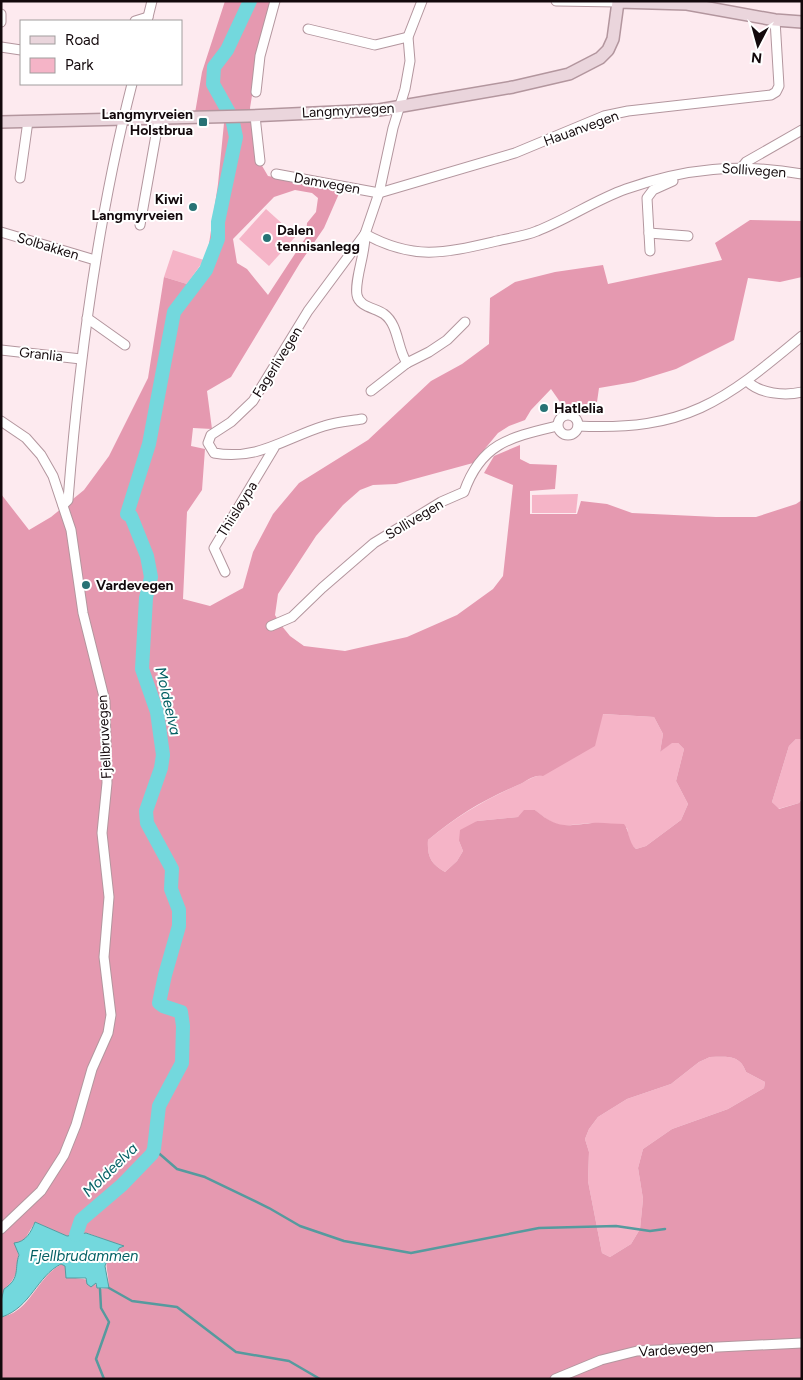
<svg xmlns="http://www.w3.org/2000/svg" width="803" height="1380" font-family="Figtree,sans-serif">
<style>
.green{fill:#f5b4c7}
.forest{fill:#e599b0;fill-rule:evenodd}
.water{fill:#73d8dd;stroke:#569a9e}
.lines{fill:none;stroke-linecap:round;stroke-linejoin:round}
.stream{stroke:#569a9e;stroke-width:2.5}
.river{stroke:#73d8dd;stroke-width:14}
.minor-casing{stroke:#b3969e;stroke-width:11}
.secondary-casing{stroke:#b3969e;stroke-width:14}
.minor{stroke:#fff;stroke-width:9}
.secondary{stroke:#ead5dc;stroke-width:11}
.poi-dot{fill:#277275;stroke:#fff;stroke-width:2}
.labels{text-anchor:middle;stroke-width:4;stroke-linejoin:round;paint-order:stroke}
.street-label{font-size:14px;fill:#13090c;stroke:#fff}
.poi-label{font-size:14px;font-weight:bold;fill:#13090c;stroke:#fff;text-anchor:start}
.water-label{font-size:15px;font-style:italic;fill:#056165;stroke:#fff}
</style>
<rect width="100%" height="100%" fill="#fdeaef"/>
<g class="green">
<path d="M 266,209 L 296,236 L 269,266 L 239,239 Z"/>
<path d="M 173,250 L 204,260 L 187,284 L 164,277 Z"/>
<path d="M 578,494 L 576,513 L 532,513 L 532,495 Z"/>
<path d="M 602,714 L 654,717 L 663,734 L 660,752 L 671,743 L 678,743 L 684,749 L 676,781 L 688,804 L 681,820 L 646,846 L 636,849 L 630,843 L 627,828 C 616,826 603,823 592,823 C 562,825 560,831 535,810 L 518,817 L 477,821 L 459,841 L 463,851 L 457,861 L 445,872 C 431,864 427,857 428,840 C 456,817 484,800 518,785 C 527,781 532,776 543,775 Z"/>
<path d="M 796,739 L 802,739 L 802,798 L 799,803 L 778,809 L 772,802 L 789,746 Z"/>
<path d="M 710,1057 C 726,1057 740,1054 746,1072 L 765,1082 L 764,1088 L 728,1109 L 672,1129 L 643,1149 L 638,1168 L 643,1199 L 640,1229 L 631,1244 L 610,1257 L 602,1253 L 588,1181 L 589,1152 L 585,1139 L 589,1129 L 598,1117 L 627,1099 L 671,1084 L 699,1062 Z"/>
</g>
<path class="forest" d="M 225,1 L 273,1 L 254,83 L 250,108 L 258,159 L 268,176 L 341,189 L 324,228 L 300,263 L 231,377 L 207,391 L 212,429 L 193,428 L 191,446 L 205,449 L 202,490 L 187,512 L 183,599 L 210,606 L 243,588 L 253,552 L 273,514 L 299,483 L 368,440 L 431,381 L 462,364 L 489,344 L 490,298 L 515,282 L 555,272 L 603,265 L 608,284 L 722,260 L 715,243 L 750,220 L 802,221 L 802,277 L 780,282 L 748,278 L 734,340 L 676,369 L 634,382 L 599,388 L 597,402 L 565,409 L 551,389 L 531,410 L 525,420 L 509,426 L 498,433 L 473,463 L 396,484 L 373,485 L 360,490 L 343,505 L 316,536 L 278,594 L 275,615 L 281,625 L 290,636 L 304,646 L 345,651 L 407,637 L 457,615 L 493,589 L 503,576 L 513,485 L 484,473 L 494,456 L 520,445 L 520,459 L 530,464 L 557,465 L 555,489 L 530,491 L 530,514 L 577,514 L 581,501 L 607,504 L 632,513 L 716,517 L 756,517 L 796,504 L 802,500 L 802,739 L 796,739 L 789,746 L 772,802 L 779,809 L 799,803 L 802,799 L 802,1379 L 1,1379 L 1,1317 C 30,1313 37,1276 62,1264 L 65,1266 L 71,1277 C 83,1280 91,1277 100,1289 L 108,1288 C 111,1269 96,1260 123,1246 L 87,1233 L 67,1236 L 35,1222 L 25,1239 L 15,1245 C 23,1259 17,1280 4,1289 L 1,1301 L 1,494 L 29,530 L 51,517 L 84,490 L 109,456 L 148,378 L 164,277 L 187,284 L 207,257 L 218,184 L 225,113 L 195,113 L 202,72 ZM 295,190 L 312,193 L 318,198 L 316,212 L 307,223 L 306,237 L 268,295 L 247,269 L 237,263 L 233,239 L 274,197 ZM 603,714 L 654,717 L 663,734 L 660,752 L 672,743 L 678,743 L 684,749 L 676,781 L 688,804 L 681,820 L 646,846 L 636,849 C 628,842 630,832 624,824 C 613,824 602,822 592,823 C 564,826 558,829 535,810 L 524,810 L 518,817 L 477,821 L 460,830 L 459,841 L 463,851 L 457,861 L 445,872 C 431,864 427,857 428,840 C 458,815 483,800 518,785 C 527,781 534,774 543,776 L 595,746 ZM 710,1057 C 726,1057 740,1054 746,1072 L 765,1082 L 764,1088 L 728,1109 L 672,1129 L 643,1149 L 638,1168 L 643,1199 L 640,1229 L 631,1244 L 610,1257 L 602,1253 L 588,1181 L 589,1152 L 585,1139 L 589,1129 L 598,1117 L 627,1099 L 671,1084 L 699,1062 Z"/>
<path class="water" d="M 35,1222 L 67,1236 L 86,1233 L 124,1246 L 119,1248 L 115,1257 L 107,1261 L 105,1266 L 109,1288 L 97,1288 L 96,1283 L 91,1287 L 87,1284 L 86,1278 L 66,1278 L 65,1266 L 61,1264 C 37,1276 31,1307 2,1317 L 1,1301 L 4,1289 C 21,1278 14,1268 19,1255 L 14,1243 C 26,1242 31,1232 35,1222 Z"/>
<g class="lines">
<g class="stream">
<path d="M 154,1149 L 177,1169 L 205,1177 L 269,1208 L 300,1226 L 344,1241 L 411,1253 L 539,1228 L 616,1226 L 650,1231 L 665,1229"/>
<path d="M 109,1288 L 132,1301 L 177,1307 L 236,1352 L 289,1361 L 320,1379"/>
<path d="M 100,1289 L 101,1308 L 109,1322 L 96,1359 L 104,1379"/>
</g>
<path class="river" d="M 76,1235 L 81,1220 L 122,1185 L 152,1154 L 154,1149 L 159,1106 L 182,1063 L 183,1026 L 181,1012 L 163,1006 L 159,1003 L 165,975 L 179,926 L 179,910 L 171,889 L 172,869 L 147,823 L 146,811 L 161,768 L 163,755 L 157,712 L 142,669 L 146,598 L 151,577 L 147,556 L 131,516 L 127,514 L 149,444 L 174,312 L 206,270 L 218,239 L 218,222 L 236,137 L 232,118 L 213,84 L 214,67 L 227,50 L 250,1"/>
<g class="minor-casing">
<g id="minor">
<path d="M 422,1 L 408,37 L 410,61 L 405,89 L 393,128 L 379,193 L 365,234 C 414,261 445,253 497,241 C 510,238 525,236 537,231 C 568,219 595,200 626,189 C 686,168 739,163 802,174"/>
<path d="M 556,1 L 618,2"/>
<path d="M 1,14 L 1,22"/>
<path d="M 135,21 L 148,17"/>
<path d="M 147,21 L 152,1"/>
<path d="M 308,29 L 375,45 L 408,37"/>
<path d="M 1,47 L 21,50"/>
<path d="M 256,92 L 260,56 L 275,1"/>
<path d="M 255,116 L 260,161"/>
<path d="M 742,167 L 746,162 L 802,130"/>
<path d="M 276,174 L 379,193 L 515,153 L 604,116 L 628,111 L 771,95 L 776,92 L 779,86 L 775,20"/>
<path d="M 20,178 L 28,121"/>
<path d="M 140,225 L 159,118"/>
<path d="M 1,232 L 95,260"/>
<path d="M 649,233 L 688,236"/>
<path d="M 365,234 C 366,252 354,281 357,295 C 359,307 376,308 384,314 C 399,325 397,349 407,363"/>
<path d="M 650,251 L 647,198 L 653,190 L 673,181"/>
<path d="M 87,318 L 125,345"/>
<path d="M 1,350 L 81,359"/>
<path d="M 747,381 C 760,394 785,396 802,392"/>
<path d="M 371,391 L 407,363 L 429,352 L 447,340 L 465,322"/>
<circle cx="568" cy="425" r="10"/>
<path d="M 362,419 C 350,421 336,422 324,426 C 285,438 258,461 214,453 L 208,443 L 211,435 L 231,422 L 253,401 L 308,311 L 365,234"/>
<path d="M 1,421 L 26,438 L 41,455 L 53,476 L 71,530 L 83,613 L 105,701 L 107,783 L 102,833 L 109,897 L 104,957 L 111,1015 L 108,1033 L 92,1069 L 76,1125 L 64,1155 L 41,1191 L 1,1229"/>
<path d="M 578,426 C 686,431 723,402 802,336"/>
<path d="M 63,505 L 68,500 C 79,360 97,220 132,84"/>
<path d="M 225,572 L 214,548 L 274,448"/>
<path d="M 271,626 L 292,617 L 322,588 L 374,543 L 441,502 L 464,492 C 481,443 511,437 557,426"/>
<path d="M 555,1379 L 601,1360 L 637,1351 L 802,1343"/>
</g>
</g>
<g class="secondary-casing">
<path id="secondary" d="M 1,122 L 248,116 L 379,110 L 513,87 L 569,74 L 600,58 L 608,50 L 613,39 L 618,2 L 687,4 L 775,20 L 802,22"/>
</g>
<use href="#minor" class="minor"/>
<use href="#secondary" class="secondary"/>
</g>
<g class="poi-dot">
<rect x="198" y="117" width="10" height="10" rx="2.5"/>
<circle cx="193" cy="207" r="5"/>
<circle cx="267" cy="238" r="5"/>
<circle cx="544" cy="408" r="5"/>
<circle cx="86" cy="585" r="5"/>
</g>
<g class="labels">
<g class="street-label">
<text transform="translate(348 110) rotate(-3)" y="5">Langmyrvegen</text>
<text transform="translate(581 128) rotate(-20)" y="5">Hauanvegen</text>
<text transform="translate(754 170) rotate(4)" y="5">Sollivegen</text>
<text transform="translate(327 183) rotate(10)" y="5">Damvegen</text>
<text transform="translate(48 246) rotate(17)" y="5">Solbakken</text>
<text transform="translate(41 354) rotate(6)" y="5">Granlia</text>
<text transform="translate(277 362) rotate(-58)" y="5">Fagerlivegen</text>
<text transform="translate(237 509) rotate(-58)" y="5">Thiisløypa</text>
<text transform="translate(414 519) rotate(-31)" y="5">Sollivegen</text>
<text transform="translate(104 737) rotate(-93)" y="5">Fjellbruvegen</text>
<text transform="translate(676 1349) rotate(-4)" y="5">Vardevegen</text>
</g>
<g class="poi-label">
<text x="193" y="119" text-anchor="end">Langmyrveien<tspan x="193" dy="16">Holstbrua</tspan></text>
<text x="183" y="204" text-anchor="end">Kiwi<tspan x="183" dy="16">Langmyrveien</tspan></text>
<text x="277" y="235">Dalen<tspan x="277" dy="16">tennisanlegg</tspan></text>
<text x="554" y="413">Hatlelia</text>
<text x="96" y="590">Vardevegen</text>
</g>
<g class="water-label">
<text transform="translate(168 701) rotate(77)" y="5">Moldeelva</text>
<text transform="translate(110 1170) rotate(-44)" y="5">Moldeelva</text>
<text x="84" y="1261">Fjellbrudammen</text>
</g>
</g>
<rect width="803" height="1380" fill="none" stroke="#13090c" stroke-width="5"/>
<rect x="20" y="20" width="162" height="65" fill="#ffffff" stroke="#a19d9e"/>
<rect x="30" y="36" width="25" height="8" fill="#ead5dc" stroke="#a19d9e"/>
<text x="65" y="45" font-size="15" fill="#13090c">Road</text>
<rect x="30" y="58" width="25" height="15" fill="#f5b4c7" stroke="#a19d9e"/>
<text x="65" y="70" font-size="15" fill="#13090c">Park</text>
<g transform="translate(758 45) rotate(186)" stroke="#ffffff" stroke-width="4" paint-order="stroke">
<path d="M0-4L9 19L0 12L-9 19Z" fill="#13090c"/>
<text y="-8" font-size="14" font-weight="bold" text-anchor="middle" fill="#13090c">N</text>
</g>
</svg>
